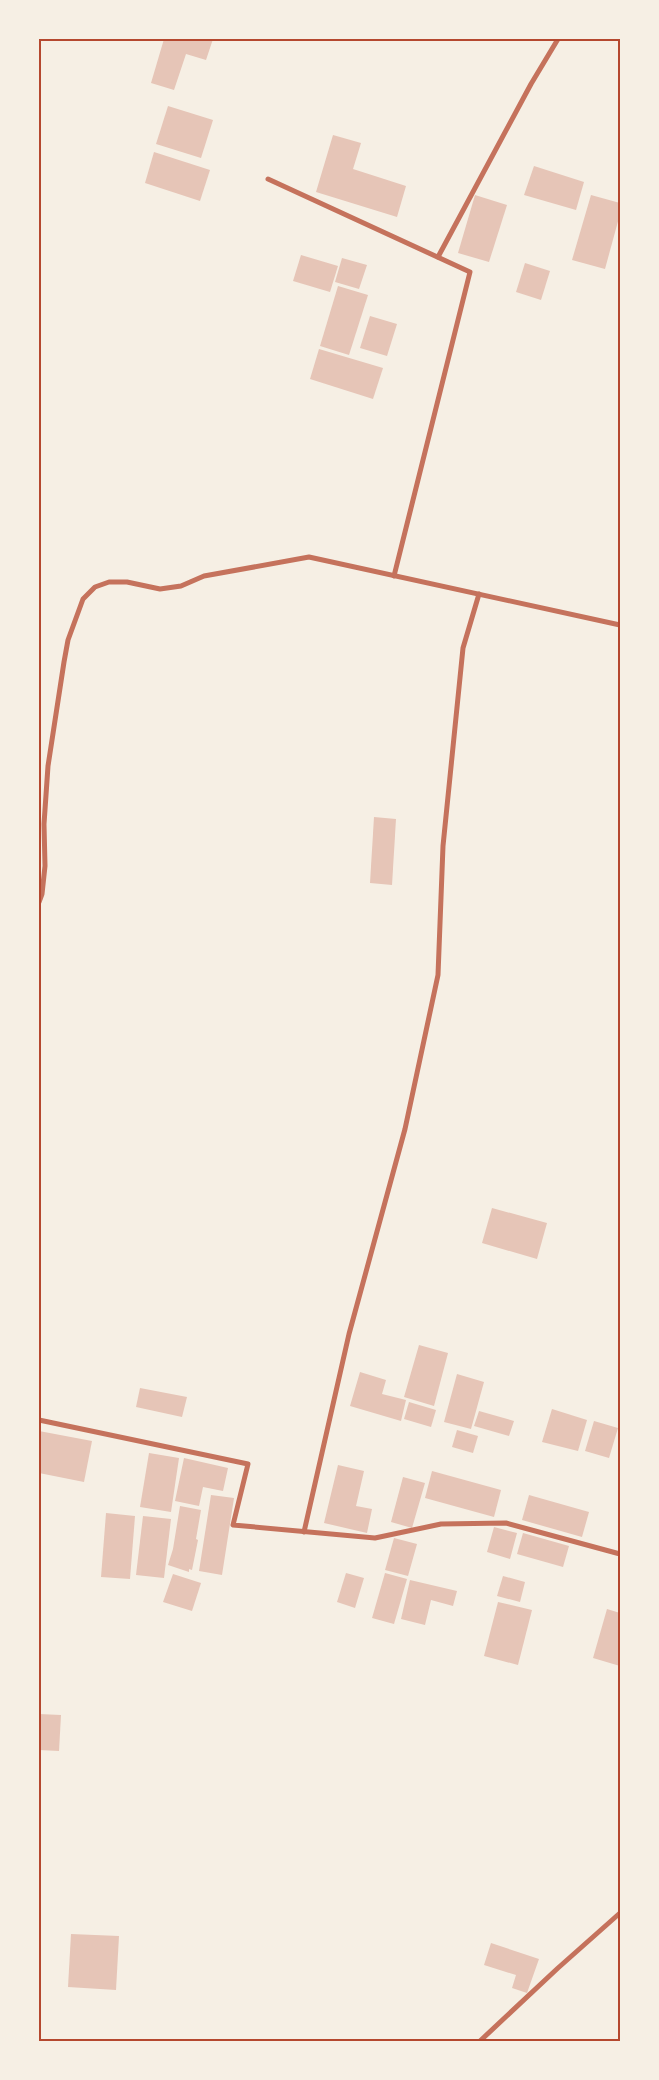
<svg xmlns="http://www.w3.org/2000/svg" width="659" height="2080" font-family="Commissioner,sans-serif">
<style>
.building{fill:#e6c5b7}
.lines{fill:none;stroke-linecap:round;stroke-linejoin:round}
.minor{stroke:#c5725c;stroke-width:5}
.neatline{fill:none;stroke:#b5482f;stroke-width:2}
</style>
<rect width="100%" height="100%" fill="#f6efe4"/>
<g class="building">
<path d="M 164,39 L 213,39 L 206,60 L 186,54 L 174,90 L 151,83 Z"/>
<path d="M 168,106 L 213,120 L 201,158 L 156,144 Z"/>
<path d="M 333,135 L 361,143 L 353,169 L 406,186 L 397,217 L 316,192 Z"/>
<path d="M 154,152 L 210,170 L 200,201 L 145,183 Z"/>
<path d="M 534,166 L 584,182 L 576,210 L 524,195 Z"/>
<path d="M 475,195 L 507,205 L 489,262 L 458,253 Z"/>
<path d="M 591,195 L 620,203 L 620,214 L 605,269 L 572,260 Z"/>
<path d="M 301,255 L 338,266 L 330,292 L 293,281 Z"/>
<path d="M 342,258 L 367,265 L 359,289 L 335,282 Z"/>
<path d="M 525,263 L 550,271 L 541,300 L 516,292 Z"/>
<path d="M 338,286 L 368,295 L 349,355 L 320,346 Z"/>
<path d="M 370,316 L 397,324 L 387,356 L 360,348 Z"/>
<path d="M 319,349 L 383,368 L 373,399 L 310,379 Z"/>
<path d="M 374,817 L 396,819 L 392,885 L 370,883 Z"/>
<path d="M 492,1208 L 547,1223 L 537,1259 L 482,1243 Z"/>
<path d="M 419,1345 L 448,1353 L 434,1406 L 404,1397 Z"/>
<path d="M 360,1372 L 386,1380 L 382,1394 L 406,1400 L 401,1421 L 350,1406 Z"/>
<path d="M 457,1374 L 484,1382 L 471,1429 L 444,1422 Z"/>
<path d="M 140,1388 L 187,1397 L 182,1417 L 136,1407 Z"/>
<path d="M 409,1402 L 436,1410 L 431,1427 L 404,1419 Z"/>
<path d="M 552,1409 L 587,1420 L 578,1451 L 542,1442 Z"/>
<path d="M 479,1411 L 514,1421 L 509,1436 L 474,1426 Z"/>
<path d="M 594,1421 L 618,1428 L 609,1458 L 585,1451 Z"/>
<path d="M 457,1430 L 478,1436 L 473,1453 L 452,1447 Z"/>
<path d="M 39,1431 L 92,1441 L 84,1482 L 39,1473 Z"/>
<path d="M 149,1453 L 179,1458 L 171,1512 L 140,1507 Z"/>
<path d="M 184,1458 L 228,1468 L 223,1491 L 203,1487 L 199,1506 L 175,1501 Z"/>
<path d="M 338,1465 L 364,1471 L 356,1506 L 372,1509 L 367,1533 L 324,1523 Z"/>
<path d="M 432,1471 L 501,1490 L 494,1517 L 425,1498 Z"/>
<path d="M 403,1477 L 425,1483 L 412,1528 L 391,1522 Z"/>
<path d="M 211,1495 L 234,1498 L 222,1575 L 199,1571 Z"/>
<path d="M 529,1495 L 589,1512 L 582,1537 L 522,1520 Z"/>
<path d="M 180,1506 L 201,1510 L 196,1539 L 198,1540 L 192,1570 L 189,1569 L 189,1572 L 168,1565 L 173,1549 Z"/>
<path d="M 106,1513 L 135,1516 L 130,1579 L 101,1577 Z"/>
<path d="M 143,1516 L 171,1519 L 164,1578 L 136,1575 Z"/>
<path d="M 494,1527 L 517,1533 L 510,1559 L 487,1552 Z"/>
<path d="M 523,1533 L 569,1546 L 563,1567 L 517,1554 Z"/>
<path d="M 394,1538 L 417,1544 L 408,1576 L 385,1570 Z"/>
<path d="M 346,1573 L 364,1578 L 355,1608 L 337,1602 Z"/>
<path d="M 385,1573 L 407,1579 L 394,1624 L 372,1618 Z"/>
<path d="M 173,1574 L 201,1583 L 192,1611 L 163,1602 Z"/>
<path d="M 503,1576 L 525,1582 L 520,1602 L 497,1596 Z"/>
<path d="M 410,1580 L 457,1591 L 453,1606 L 431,1600 L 425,1625 L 401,1619 Z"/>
<path d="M 498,1602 L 532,1610 L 518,1665 L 484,1656 Z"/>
<path d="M 607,1609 L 620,1613 L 620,1666 L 593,1658 Z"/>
<path d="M 39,1714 L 61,1715 L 59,1751 L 39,1750 Z"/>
<path d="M 71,1934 L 119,1936 L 116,1990 L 68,1987 Z"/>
<path d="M 491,1943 L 539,1959 L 527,1993 L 512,1988 L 516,1975 L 484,1965 Z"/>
</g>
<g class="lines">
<g class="minor">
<path d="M 268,179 L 470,272 L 394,576"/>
<path d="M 438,257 L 531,84 L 558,39"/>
<path d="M 39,902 L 42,894 L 45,866 L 44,824 L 48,766 L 64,662 L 68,640 L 83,599 L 95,587 L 109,582 L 127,582 L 160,589 L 181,586 L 204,576 L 309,557 L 620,625"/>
<path d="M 39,1420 L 248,1464 L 233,1525 L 375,1538 L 441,1524 L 506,1523 L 620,1554"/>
<path d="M 304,1532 L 349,1334 L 405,1129 L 438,975 L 443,846 L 463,648 L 479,594"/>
<path d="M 480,2041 L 558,1968 L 620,1913"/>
</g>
</g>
<rect width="659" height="2080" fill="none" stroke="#f6efe4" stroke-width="80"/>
<rect x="40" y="40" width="579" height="2000" class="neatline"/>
</svg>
